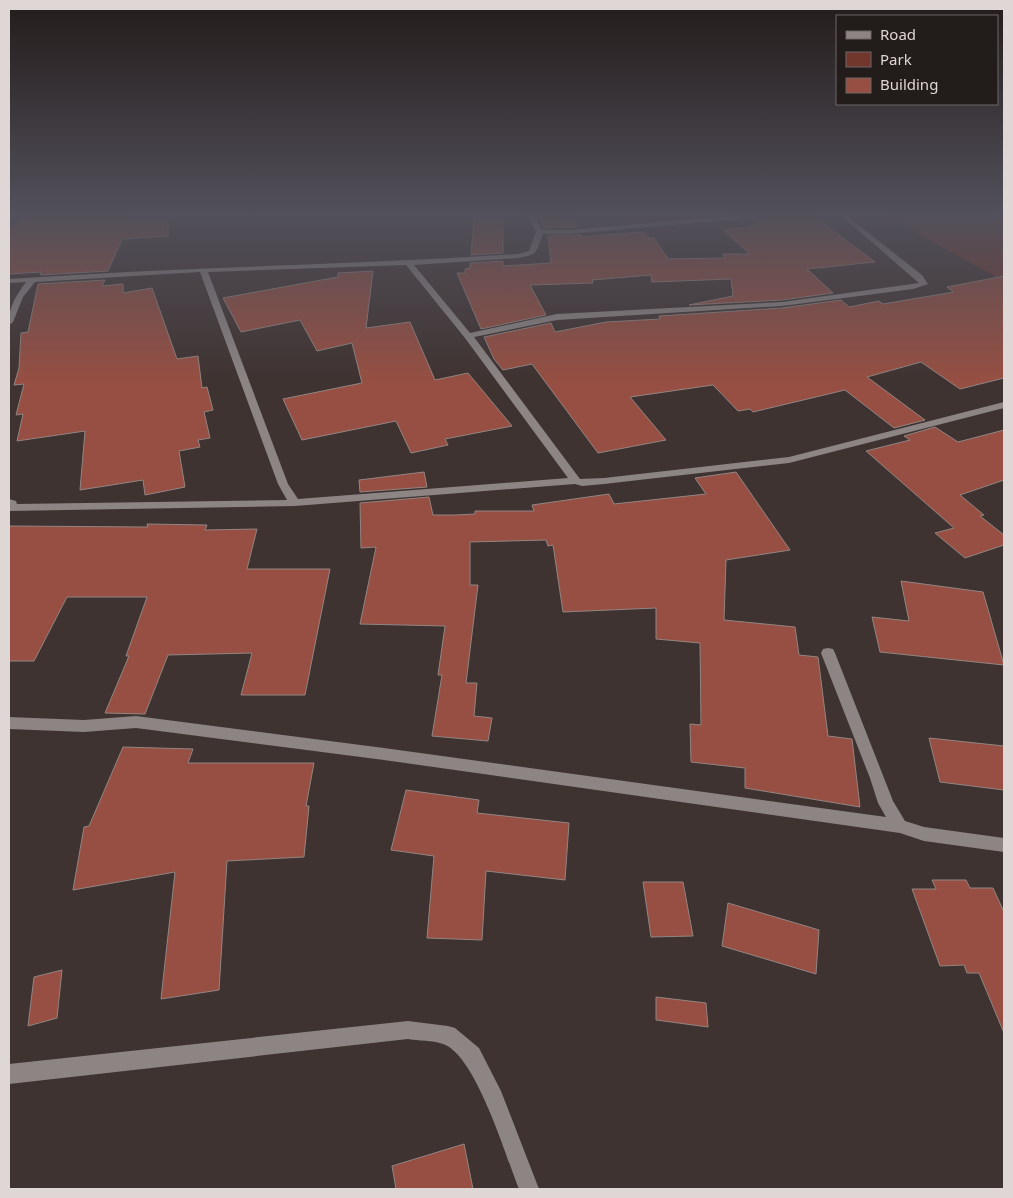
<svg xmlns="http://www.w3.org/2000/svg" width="1013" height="1198" font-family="'Noto Sans',sans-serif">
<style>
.green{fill:#71372d}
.building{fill:#964f42;stroke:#938582}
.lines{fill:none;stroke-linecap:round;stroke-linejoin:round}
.minor{fill:#8c8584;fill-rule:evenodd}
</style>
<rect width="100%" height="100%" fill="#3f3331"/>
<path class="green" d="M 881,213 L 984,213 L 1004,221 L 1004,275 L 996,277 Z"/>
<g class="building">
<path d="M 24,213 L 127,213 L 124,218 L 168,217 L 168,236 L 122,239 L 108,271 L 40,275 L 41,272 L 9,274 L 9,226 L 15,226 Z"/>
<path d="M 538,213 L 570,213 L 577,227 L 544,228 Z"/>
<path d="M 746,213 L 810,213 L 875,262 L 807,269 L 833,293 L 782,300 L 689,305 L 733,296 L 731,279 L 652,282 L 651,275 L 592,280 L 593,283 L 530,285 L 546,315 L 481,329 L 457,273 L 465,273 L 465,269 L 470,268 L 470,263 L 503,261 L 503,266 L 551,263 L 548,236 L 581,235 L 582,237 L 643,232 L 648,238 L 654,238 L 668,259 L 725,258 L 723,254 L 750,254 L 723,230 L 758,226 Z"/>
<path d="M 474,218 L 503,218 L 503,253 L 471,255 Z"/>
<path d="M 373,271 L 366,328 L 410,322 L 435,380 L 468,373 L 512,426 L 445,439 L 448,445 L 411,453 L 396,421 L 302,440 L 283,399 L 362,383 L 352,343 L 317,351 L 300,320 L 241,332 L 223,298 L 338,277 L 338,273 Z"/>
<path d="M 1004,276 L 1004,378 L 960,389 L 921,362 L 867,377 L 925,420 L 894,428 L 845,390 L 753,412 L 750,409 L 738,411 L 713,385 L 630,397 L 666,440 L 598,453 L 532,364 L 503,370 L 494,359 L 484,337 L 551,323 L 555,332 L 606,322 L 660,319 L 659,316 L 782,308 L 841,300 L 849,307 L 879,301 L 883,304 L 954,292 L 947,287 Z"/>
<path d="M 105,280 L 102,286 L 123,284 L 123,293 L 152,288 L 177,359 L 198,356 L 202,388 L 207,387 L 213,410 L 204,412 L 210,438 L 198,440 L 200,447 L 179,451 L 185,487 L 145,495 L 143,480 L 80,490 L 85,431 L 17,441 L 23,414 L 16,415 L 24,384 L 14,385 L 19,368 L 21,333 L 28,332 L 38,284 Z"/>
<path d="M 935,427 L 958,442 L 1004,430 L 1004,480 L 960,495 L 984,515 L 980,516 L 1004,535 L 1004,545 L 965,558 L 935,533 L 954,528 L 866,451 L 910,440 L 904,436 Z"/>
<path d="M 424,472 L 427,487 L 360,492 L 359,480 Z"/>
<path d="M 736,472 L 790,550 L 726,560 L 724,620 L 795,627 L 799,655 L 818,657 L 828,736 L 852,739 L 860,807 L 745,788 L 745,768 L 691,762 L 690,724 L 701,725 L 700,643 L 656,639 L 656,608 L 563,612 L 553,545 L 548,546 L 546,540 L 470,542 L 470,585 L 478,585 L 466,683 L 477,683 L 474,716 L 492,718 L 488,741 L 432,736 L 442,675 L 438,675 L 445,626 L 360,624 L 376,547 L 361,548 L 360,503 L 429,497 L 433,515 L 456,515 L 475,514 L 475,511 L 534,511 L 532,505 L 609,494 L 614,504 L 706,494 L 695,478 Z"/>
<path d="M 147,524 L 207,525 L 205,530 L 257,529 L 247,569 L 330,569 L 305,695 L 241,695 L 252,653 L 168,655 L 145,714 L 105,713 L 129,656 L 126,656 L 147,597 L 67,597 L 34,661 L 9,661 L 9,526 L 148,527 Z"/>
<path d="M 901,581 L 983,592 L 1004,665 L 880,652 L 872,617 L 909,621 Z"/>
<path d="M 929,738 L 1004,746 L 1004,790 L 940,782 Z"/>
<path d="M 123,747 L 193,749 L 188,763 L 314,763 L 306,806 L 309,806 L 304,857 L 227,861 L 219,990 L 161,999 L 175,872 L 73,890 L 84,827 L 89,826 Z"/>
<path d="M 406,790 L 479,800 L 477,813 L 569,823 L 565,880 L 486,871 L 482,940 L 427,938 L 434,856 L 391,850 Z"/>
<path d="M 932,880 L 966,880 L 970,888 L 993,888 L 1004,912 L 1004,1033 L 979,973 L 967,973 L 964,965 L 940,966 L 912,889 L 936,889 Z"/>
<path d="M 643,882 L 683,882 L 693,936 L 651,937 Z"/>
<path d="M 728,903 L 819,930 L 816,974 L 722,946 Z"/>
<path d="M 62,970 L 57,1018 L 28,1026 L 34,977 Z"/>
<path d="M 656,997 L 706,1003 L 708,1027 L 656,1020 Z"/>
<path d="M 464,1144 L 473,1189 L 396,1189 L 392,1166 Z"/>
</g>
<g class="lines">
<g class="minor">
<path d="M 526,213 L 533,213 L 542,230 L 568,230 L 741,215 L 744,217 L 741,219 L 568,234 L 543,234 C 535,254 539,254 518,258 L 414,265 L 470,333 L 557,314 L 782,302 L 919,283 L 845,219 L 844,218 L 847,216 L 922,275 L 928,284 L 913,289 L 782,306 L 557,320 L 474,337 L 580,479 L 604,478 L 789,457 L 1004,402 L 1004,408 L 789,463 L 604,484 L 582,486 L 575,484 L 295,506 L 9,511 L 9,499 L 16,501 L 17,504 L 287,500 L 278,484 L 200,272 L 35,282 L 23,297 L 13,322 L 9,325 C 8,307 16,296 26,282 L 9,283 L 9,279 C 178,267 348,265 518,254 L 529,251 L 536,232 ZM 406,265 L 465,338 L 568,478 L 298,499 L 288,484 L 208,272 Z"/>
<path d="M 828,648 L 833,649 L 835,653 L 893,801 L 905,821 L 924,827 L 1004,838 L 1004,852 L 924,841 L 900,833 L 384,760 L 136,728 L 84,732 L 9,729 L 9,717 L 84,720 L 136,716 L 384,748 L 886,817 L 878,803 L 870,778 L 821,653 L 823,649 Z"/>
<path d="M 408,1021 L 448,1026 L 455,1028 L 479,1048 L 501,1091 L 539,1189 L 519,1189 C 506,1157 476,1055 443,1044 C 432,1040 419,1041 408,1039 L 9,1084 L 9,1064 Z"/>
</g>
</g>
<linearGradient id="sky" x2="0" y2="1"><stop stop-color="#231c1b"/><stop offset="0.56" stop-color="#52505a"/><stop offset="1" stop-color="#52505a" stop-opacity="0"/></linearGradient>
<rect width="1013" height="381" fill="url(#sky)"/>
<rect width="1013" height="1198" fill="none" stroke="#dfd7d6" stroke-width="20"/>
<rect x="836" y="15" width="162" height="90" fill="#221c1b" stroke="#6e6766"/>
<rect x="846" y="31" width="25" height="8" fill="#8c8584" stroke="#6e6766"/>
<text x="880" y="40" font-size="15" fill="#dfd7d6">Road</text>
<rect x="846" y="52" width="25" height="15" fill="#71372d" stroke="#6e6766"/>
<text x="880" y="65" font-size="15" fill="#dfd7d6">Park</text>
<rect x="846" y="78" width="25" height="15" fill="#964f42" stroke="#6e6766"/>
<text x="880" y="90" font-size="15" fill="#dfd7d6">Building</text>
</svg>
